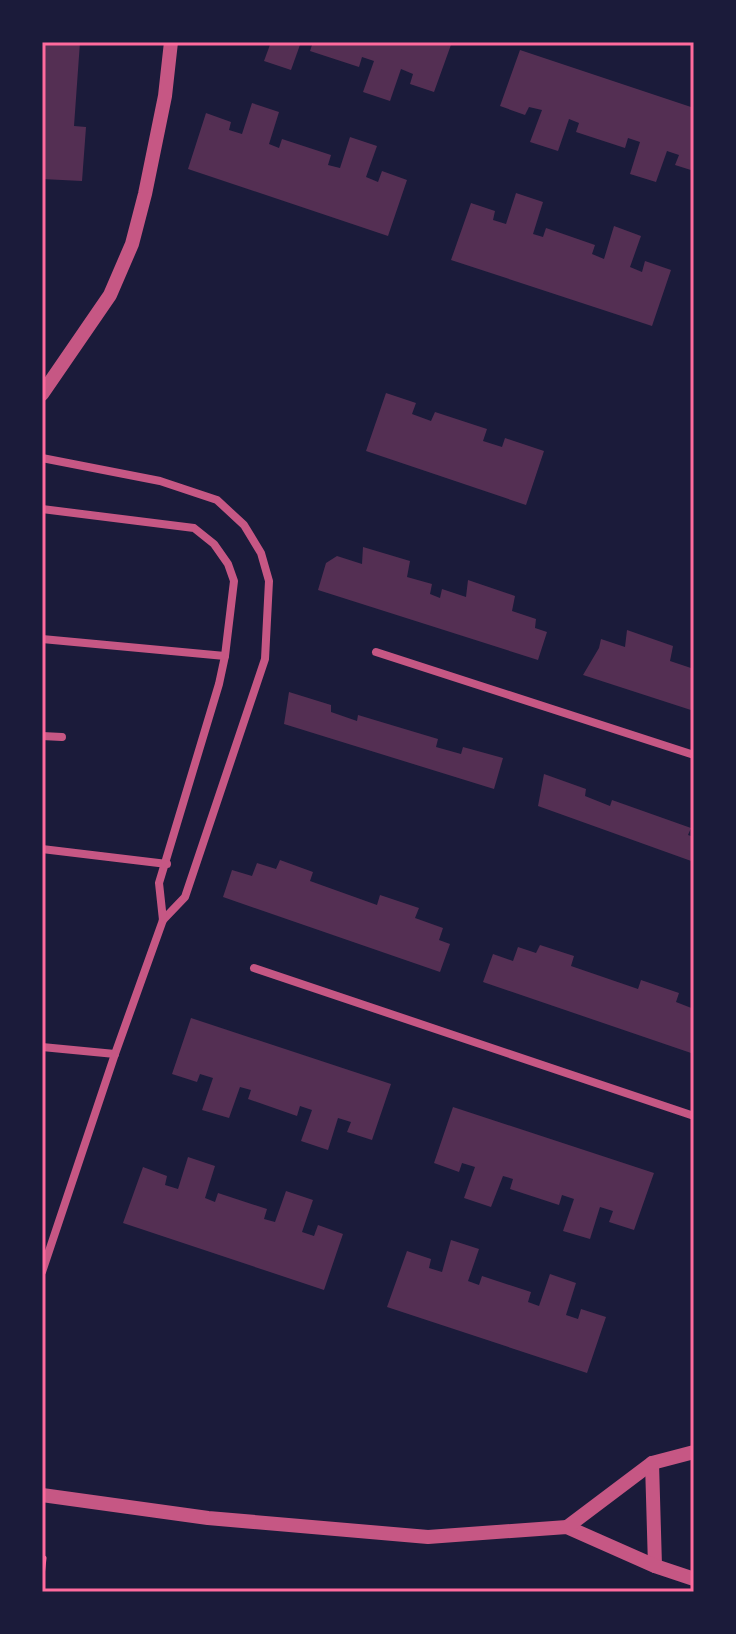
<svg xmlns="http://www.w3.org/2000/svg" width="736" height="1634" font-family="'Fira Sans',sans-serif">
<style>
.building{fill:#542f53}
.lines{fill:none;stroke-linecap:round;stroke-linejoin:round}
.path{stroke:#ff6b9d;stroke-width:5}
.minor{stroke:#c65784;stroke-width:8}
.tertiary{stroke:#c65784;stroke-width:14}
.neatline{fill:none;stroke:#ff6b9d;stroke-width:3}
</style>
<rect width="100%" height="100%" fill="#1b1b3a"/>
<g class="building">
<path d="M 42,42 L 80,42 L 74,126 L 86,127 L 82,181 L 42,179 Z"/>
<path d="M 271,42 L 301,42 L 291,70 L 264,61 Z"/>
<path d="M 313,42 L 452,42 L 434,92 L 410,84 L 413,74 L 401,69 L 390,101 L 363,92 L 374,61 L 362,57 L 359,67 L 310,51 Z"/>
<path d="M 520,50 L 694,108 L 694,171 L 675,165 L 679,155 L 667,151 L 656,182 L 630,174 L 640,142 L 628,138 L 625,148 L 576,132 L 579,123 L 569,119 L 558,151 L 530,142 L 542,110 L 529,107 L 525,115 L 500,106 Z"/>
<path d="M 252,103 L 279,112 L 269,144 L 279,148 L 282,139 L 331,155 L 328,165 L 340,168 L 350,137 L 377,146 L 366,177 L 378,182 L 382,171 L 407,180 L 388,236 L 188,169 L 206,113 L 231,122 L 229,130 L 242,134 Z"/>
<path d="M 516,193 L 543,202 L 533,234 L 543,237 L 546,228 L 595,245 L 592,254 L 604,259 L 614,226 L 641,236 L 630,267 L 642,272 L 645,261 L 671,270 L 652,326 L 451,260 L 471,203 L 495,211 L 493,220 L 506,224 Z"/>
<path d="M 386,393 L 416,403 L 412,414 L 431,421 L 435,412 L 487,429 L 483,441 L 502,447 L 505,438 L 544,451 L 526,505 L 366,451 Z"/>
<path d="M 363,547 L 410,561 L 407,577 L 432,584 L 430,594 L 440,598 L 442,589 L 466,597 L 468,580 L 515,596 L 512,611 L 536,619 L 535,628 L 547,632 L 538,660 L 318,590 L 326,563 L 337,556 L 362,564 Z"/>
<path d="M 627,630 L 673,646 L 670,661 L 694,669 L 694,711 L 583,675 L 599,648 L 601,639 L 625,647 Z"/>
<path d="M 289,692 L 331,705 L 331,712 L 357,721 L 358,715 L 438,739 L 436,747 L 461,754 L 463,747 L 503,758 L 494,789 L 284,724 Z"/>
<path d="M 544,774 L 586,789 L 585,796 L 610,806 L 612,800 L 691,828 L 688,835 L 694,837 L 694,862 L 538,806 Z"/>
<path d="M 280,860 L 313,872 L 310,881 L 377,905 L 380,895 L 419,908 L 415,918 L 443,928 L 439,940 L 450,944 L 440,972 L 223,897 L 232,870 L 252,876 L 257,863 L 276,869 Z"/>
<path d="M 540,945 L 574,956 L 571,966 L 638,989 L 641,980 L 679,993 L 676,1002 L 694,1009 L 694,1054 L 483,982 L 493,954 L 513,961 L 518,947 L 536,953 Z"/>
<path d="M 191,1018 L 391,1084 L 372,1140 L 347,1132 L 351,1122 L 338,1118 L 328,1150 L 301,1141 L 312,1110 L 300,1106 L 297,1116 L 248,1099 L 251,1090 L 240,1087 L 229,1118 L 202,1110 L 213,1078 L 200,1074 L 197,1082 L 172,1074 Z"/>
<path d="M 453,1107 L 654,1173 L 634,1230 L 609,1222 L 613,1211 L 600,1207 L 590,1239 L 563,1231 L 574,1199 L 562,1195 L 559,1205 L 510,1189 L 513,1179 L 503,1176 L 491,1207 L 464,1198 L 475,1167 L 462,1163 L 459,1172 L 434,1163 Z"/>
<path d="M 188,1157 L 215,1166 L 205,1198 L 215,1202 L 218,1193 L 267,1209 L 264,1219 L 275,1222 L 286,1191 L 313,1200 L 302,1232 L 314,1236 L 318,1225 L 343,1234 L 324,1290 L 123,1223 L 143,1167 L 167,1176 L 165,1185 L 178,1189 Z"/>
<path d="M 451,1240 L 479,1249 L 468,1281 L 479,1285 L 482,1276 L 531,1292 L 528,1302 L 539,1306 L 550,1274 L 576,1283 L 566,1315 L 578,1319 L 581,1309 L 606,1317 L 587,1373 L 387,1307 L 407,1251 L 431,1259 L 429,1268 L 442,1272 Z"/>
</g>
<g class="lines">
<path class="path" d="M 42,1558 L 44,1558 L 42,1576"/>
<g class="minor">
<path d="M 42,458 L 160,481 L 217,500 L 244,525 L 261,553 L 269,581 L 265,659 L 185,897 L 163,920"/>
<path d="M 42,509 L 194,528 L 214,544 L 228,564 L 234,581 L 225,656 L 219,684 L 159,883 L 163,920 L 115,1054 L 42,1272"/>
<path d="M 42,639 L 225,656"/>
<path d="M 376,652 L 694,755"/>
<path d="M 42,736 L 62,737"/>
<path d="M 42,849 L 167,864"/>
<path d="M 254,968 L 694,1116"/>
<path d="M 42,1047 L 115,1054"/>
</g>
<g class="tertiary">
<path d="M 42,394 L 110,295 L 132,244 L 145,194 L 165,96 L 171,42"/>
<path d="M 652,1463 L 655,1566"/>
<path d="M 42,1495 L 208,1518 L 428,1537 L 567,1527 L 655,1566 L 694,1579"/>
<path d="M 567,1527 L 652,1463 L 694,1452"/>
</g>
</g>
<rect width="736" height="1634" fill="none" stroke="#1b1b3a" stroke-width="88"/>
<rect x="44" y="44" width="648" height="1546" class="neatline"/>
</svg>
